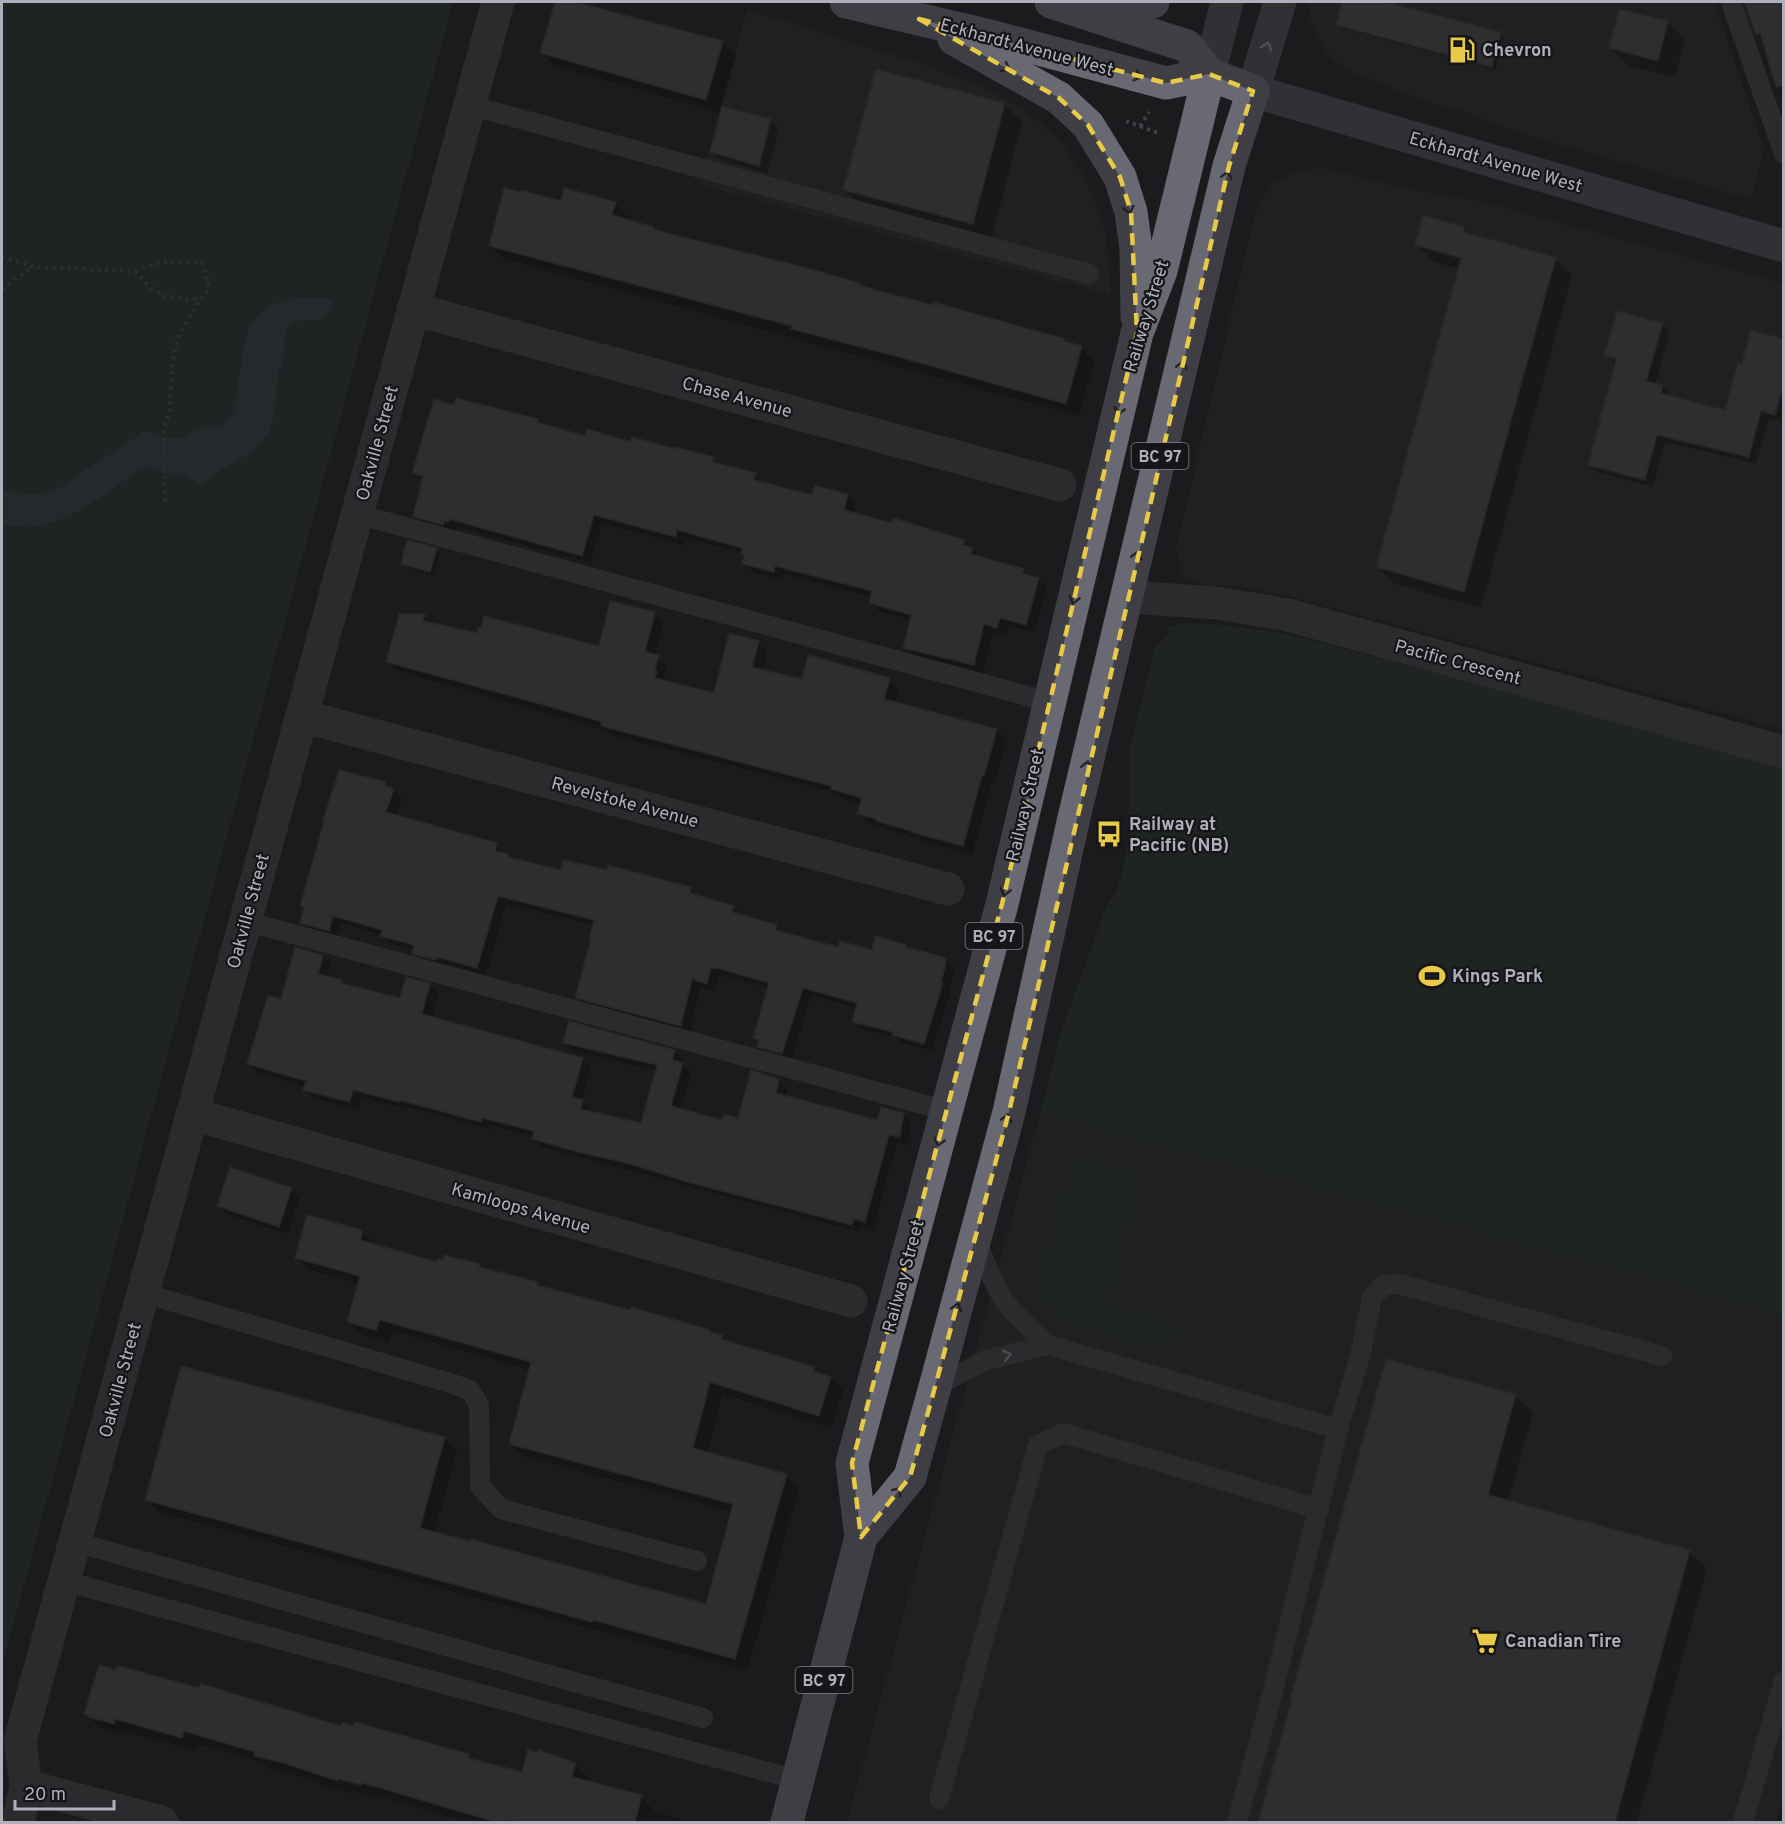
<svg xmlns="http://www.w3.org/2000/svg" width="1785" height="1824" font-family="Overpass,sans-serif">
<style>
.built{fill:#27272a}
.green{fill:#252d27}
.water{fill:#313841}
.shadow{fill:#0007;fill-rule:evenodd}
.building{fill:#45454a;stroke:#353539;stroke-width:1.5}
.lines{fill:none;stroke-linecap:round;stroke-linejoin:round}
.path{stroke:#424349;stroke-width:4;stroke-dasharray:3 4.5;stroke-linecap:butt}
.lane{stroke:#3e3e44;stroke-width:20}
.street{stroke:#3e3e44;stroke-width:33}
.secondary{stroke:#4a4b52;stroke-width:33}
.highway{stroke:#686973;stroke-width:33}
.oneway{stroke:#8b8d97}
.oneway2{stroke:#26272a}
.oneway3{stroke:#81828c}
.marked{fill:none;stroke:#e9ca46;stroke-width:4.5;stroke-dasharray:12 8;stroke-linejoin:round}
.labels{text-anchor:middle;stroke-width:4.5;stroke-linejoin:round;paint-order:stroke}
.shield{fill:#161618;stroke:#80828b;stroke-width:1.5}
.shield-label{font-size:16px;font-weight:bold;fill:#aeb0bc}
.street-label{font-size:18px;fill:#aeb0bc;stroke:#161618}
.poi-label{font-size:18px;font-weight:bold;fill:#aeb0bc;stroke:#161618;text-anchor:start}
</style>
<rect width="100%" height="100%" fill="#1b1b1d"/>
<g class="built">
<path d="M 1309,2 L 1714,2 L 1764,149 L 1752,199 L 1527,135 L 1485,121 L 1471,114 L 1421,100 L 1361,76 L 1343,67 L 1326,52 L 1319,40 L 1310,19 Z"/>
<path d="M 747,10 L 916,62 L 983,87 L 1023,109 L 1061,141 L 1083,175 L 1099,212 L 1106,236 L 1111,295 L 700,185 Z"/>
<path d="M 1321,168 L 1416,191 L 1475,200 L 1783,283 L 1783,729 L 1288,596 L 1240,587 L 1206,585 L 1186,579 L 1178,572 L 1183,567 L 1178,560 L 1176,549 L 1255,213 L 1262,199 L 1274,183 L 1298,170 Z"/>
<path d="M 1040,1114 L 1783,1315 L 1783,1822 L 847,1822 Z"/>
</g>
<g class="green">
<path d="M 2,2 L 453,2 L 2,1666 Z"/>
<path d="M 1185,623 L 1222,625 L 1288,634 L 1783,764 L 1783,1315 L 1040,1114 L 1059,1039 L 1103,914 L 1118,887 L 1128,848 L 1130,749 L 1154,651 L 1161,641 L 1170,635 L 1166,628 Z"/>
<path d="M 1073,1155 L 1144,1174 L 1110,1303 L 1195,1330 L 1166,1345 L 1111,1340 L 1055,1315 L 1032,1292 Z"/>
</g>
<path class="water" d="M 310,297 L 330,299 L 333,308 C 315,330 299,313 289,326 C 282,335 286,343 284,353 C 283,360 280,368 278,375 C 274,399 279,416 265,438 C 254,453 235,461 220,471 C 214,476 208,481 202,486 L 186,475 L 170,475 L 150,467 L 139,470 C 106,493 67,526 25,527 C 17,527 9,525 2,524 L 2,490 C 19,494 41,497 58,489 C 67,484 76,476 85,470 C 106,457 126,446 144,430 C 153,436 176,441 188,436 C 190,435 192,432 195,430 C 204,426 216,429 225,422 C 234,415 236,403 237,393 C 246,338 240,301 310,297 Z"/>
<g class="shadow">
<path d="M 556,2 L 570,2 L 722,43 L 736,56 L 721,107 L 770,121 L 779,129 L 767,173 L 720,160 L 711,151 L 722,113 L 555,66 L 542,53 Z"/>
<path d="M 1344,2 L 1381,2 L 1500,34 L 1504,38 L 1496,70 L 1342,28 L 1338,24 Z"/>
<path d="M 1755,2 L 1784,2 L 1784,103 L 1764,41 L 1757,34 L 1749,12 Z"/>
<path d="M 1667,22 L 1685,40 L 1675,77 L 1629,66 L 1611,48 Z"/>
<path d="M 1004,104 L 1022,122 L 991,241 L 863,208 L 845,190 Z"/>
<path d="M 562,203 L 615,204 L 629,217 L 628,221 L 654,228 L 657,231 L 1064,340 L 1068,344 L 1081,347 L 1094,361 L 1079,416 L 504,259 L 490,245 Z"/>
<path d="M 1463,228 L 1471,235 L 1555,258 L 1572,276 L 1481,608 L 1395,584 L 1378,567 L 1460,269 L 1434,262 L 1417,245 Z"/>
<path d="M 1662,324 L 1670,332 L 1655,385 L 1662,386 L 1670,394 L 1669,397 L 1726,412 L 1743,365 L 1784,340 L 1784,417 L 1782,422 L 1769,418 L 1756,464 L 1665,442 L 1653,487 L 1597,472 L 1589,464 L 1616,364 L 1606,355 Z"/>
<path d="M 456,407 L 537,420 L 541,425 L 586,438 L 713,459 L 720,465 L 755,475 L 764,483 L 813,497 L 848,495 L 856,504 L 853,514 L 963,541 L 980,557 L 1023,570 L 1029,576 L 1038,579 L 1047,588 L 1034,633 L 1009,625 L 1006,635 L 993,632 L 983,672 L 914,656 L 905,647 L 912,620 L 879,611 L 871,603 L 872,597 L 784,574 L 782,580 L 752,572 L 744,563 L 745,557 L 743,553 L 686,538 L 684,545 L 602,523 L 590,563 L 457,527 L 457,530 L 452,529 L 451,532 L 423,525 L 415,516 L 422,481 L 414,472 Z"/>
<path d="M 436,549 L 440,553 L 434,575 L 407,568 L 403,564 Z"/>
<path d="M 654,613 L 664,623 L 655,656 L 667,666 L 664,680 L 666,682 L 715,695 L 758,642 L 767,652 L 763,671 L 803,681 L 889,679 L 898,689 L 895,703 L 996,730 L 1006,740 L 994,784 L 991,784 L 972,855 L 922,841 L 920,839 L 887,830 L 883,827 L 869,823 L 859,813 L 862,804 L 842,798 L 837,793 L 612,735 L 606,730 L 398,671 L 388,662 L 424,616 L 434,625 L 478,635 L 600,648 Z"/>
<path d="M 340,772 L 386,784 L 402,799 L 396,816 L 496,844 L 504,854 L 512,860 L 562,872 L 690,889 L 699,897 L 733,907 L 741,915 L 776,926 L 784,934 L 839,949 L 873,951 L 906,946 L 909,949 L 946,959 L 955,967 L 949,991 L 950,993 L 932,1051 L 903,1043 L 897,1038 L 862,1029 L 854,1021 L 857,1008 L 811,995 L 791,1061 L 767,1055 L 759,1047 L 760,1043 L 754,1038 L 769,988 L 725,975 L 724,977 L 719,975 L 715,991 L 700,987 L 689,1034 L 585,1006 L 577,997 L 592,940 L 594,925 L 506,904 L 486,975 L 445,964 L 444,968 L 422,962 L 413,953 L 414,950 L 390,944 L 381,935 L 342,923 L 338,939 L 310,931 L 302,923 L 305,908 L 302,906 Z"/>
<path d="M 322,956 L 331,964 L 327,978 L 341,981 L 346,986 L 401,999 L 429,985 L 438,993 L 432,1018 L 582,1059 L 591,1068 L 581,1101 L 591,1110 L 590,1113 L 642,1124 L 657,1071 L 573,1051 L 565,1042 L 674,1051 L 683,1059 L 681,1064 L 691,1073 L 680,1110 L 723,1122 L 739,1120 L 778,1080 L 787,1089 L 785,1097 L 878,1122 L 903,1114 L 911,1123 L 908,1145 L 897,1142 L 873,1229 L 862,1226 L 860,1232 L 542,1147 L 534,1137 L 491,1125 L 490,1129 L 408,1107 L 407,1109 L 362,1098 L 358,1110 L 314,1098 L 305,1089 L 306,1087 L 257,1072 L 249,1063 L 282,1001 ZM 320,959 L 324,959 L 318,981 L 315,981 Z"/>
<path d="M 291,1189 L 299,1198 L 287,1234 L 228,1215 L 219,1206 Z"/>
<path d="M 362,1231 L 375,1244 L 374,1246 L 438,1264 L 479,1265 L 483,1269 L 537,1283 L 542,1288 L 710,1332 L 721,1337 L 726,1342 L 814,1369 L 820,1375 L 830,1378 L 843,1390 L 831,1428 L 722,1394 L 707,1454 L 786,1475 L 799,1488 L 747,1671 L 159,1512 L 146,1499 L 444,1438 L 457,1451 L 434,1533 L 708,1605 L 732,1512 L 523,1456 L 511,1444 L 531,1370 L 392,1331 L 389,1342 L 361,1334 L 349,1321 L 360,1284 L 310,1270 L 297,1258 Z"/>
<path d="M 1515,1396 L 1533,1413 L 1508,1502 L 1689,1552 L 1707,1569 L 1637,1822 L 1260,1822 L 1293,1700 Z"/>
<path d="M 86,1714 L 342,1728 L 468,1756 L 473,1761 L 523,1774 L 575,1764 L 589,1778 L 588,1782 L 641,1797 L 654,1810 L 654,1812 L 680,1818 L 684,1822 L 467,1822 L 376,1795 L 375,1798 L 352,1791 L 351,1794 L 298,1776 L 269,1769 L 262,1762 L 197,1744 L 195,1751 L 128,1732 L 127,1736 L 99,1727 Z"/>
<path d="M 1784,1795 L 1784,1822 L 1776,1822 Z"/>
</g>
<g class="building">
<path d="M 555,2 L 575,2 L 723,41 L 706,100 L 540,53 Z"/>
<path d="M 1342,2 L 1387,2 L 1501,32 L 1492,67 L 1336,25 Z"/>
<path d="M 1744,2 L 1784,2 L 1784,86 L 1776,87 L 1760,33 L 1756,35 Z"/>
<path d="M 1619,9 L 1668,21 L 1658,61 L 1609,48 Z"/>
<path d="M 876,69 L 1005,103 L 973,224 L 843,190 Z"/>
<path d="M 722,106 L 771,119 L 759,166 L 710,152 Z"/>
<path d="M 504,188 L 521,192 L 521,190 L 561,201 L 564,188 L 616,202 L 612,215 L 654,227 L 654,229 L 678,236 L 804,267 L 860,283 L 860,285 L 883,292 L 933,305 L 933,302 L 1065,339 L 1064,341 L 1082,346 L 1066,404 L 892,355 L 791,329 L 792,326 L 489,246 Z"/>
<path d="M 1423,215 L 1464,227 L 1463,232 L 1556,257 L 1464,592 L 1376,567 L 1461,258 L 1415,245 Z"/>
<path d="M 1617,311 L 1663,323 L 1646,381 L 1663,385 L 1661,393 L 1725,410 L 1738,362 L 1742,363 L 1751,330 L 1784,339 L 1784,381 L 1775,415 L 1761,411 L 1749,457 L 1657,435 L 1645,480 L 1588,465 L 1616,359 L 1604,356 Z"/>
<path d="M 456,398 L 538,419 L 537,422 L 585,436 L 587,429 L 631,442 L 632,437 L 675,449 L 676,447 L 714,457 L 713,462 L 756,473 L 754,480 L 812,495 L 814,485 L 848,494 L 844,510 L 892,523 L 893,518 L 964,540 L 963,545 L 973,548 L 971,554 L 1024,569 L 1022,573 L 1039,578 L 1026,625 L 1000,618 L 997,628 L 984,624 L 974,665 L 903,648 L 911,615 L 869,603 L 872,591 L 775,566 L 774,572 L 742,564 L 744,555 L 741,554 L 742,548 L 677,530 L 676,537 L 594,515 L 582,556 L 449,519 L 448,522 L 444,521 L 443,525 L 413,517 L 423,476 L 412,473 L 434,399 L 454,405 Z"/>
<path d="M 407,540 L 437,548 L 430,572 L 401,564 Z"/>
<path d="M 610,601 L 655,612 L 645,652 L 659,655 L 655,670 L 657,671 L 655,678 L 714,693 L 729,633 L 759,641 L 752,667 L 802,679 L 808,655 L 890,678 L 884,699 L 997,729 L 984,776 L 982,775 L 963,846 L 911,832 L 911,831 L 876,821 L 876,819 L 857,814 L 862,798 L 831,789 L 831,786 L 601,726 L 602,722 L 562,710 L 386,662 L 399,614 L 425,614 L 423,621 L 477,633 L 478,627 L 481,628 L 484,616 L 599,646 Z"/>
<path d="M 339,770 L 386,782 L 385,786 L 394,789 L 386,812 L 497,843 L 495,851 L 509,854 L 508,857 L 561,870 L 563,860 L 607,870 L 608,865 L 691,887 L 690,893 L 734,906 L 732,912 L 777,925 L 775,930 L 838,947 L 840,941 L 872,950 L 875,936 L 906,945 L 906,947 L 947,958 L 941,983 L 943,983 L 924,1044 L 892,1035 L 893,1032 L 852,1022 L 857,1003 L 803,988 L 782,1054 L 757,1047 L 759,1040 L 753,1038 L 769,983 L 717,968 L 716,969 L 711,968 L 707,984 L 692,979 L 681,1026 L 575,998 L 591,939 L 589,938 L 594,920 L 498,896 L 477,968 L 437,957 L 436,960 L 412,954 L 414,945 L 380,936 L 382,930 L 333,916 L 329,931 L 300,923 L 304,907 L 300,906 L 324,821 L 323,821 Z"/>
<path d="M 295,947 L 323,955 L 318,974 L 342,980 L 341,983 L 400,998 L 406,977 L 430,983 L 422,1014 L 583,1058 L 572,1097 L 583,1100 L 581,1109 L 641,1123 L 657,1065 L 563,1043 L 569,1021 L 675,1050 L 672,1060 L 683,1063 L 671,1106 L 722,1120 L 724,1114 L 738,1118 L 751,1070 L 779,1079 L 776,1093 L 877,1120 L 881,1107 L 904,1113 L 900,1137 L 889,1135 L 865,1222 L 853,1219 L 852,1225 L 687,1182 L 631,1164 L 578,1152 L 532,1139 L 534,1131 L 482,1118 L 481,1122 L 399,1100 L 399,1102 L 353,1090 L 350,1102 L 303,1090 L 306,1081 L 247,1064 L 268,995 L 281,999 Z"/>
<path d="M 230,1167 L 292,1188 L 279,1227 L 217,1206 Z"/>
<path d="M 307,1215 L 363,1230 L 360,1240 L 437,1262 L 438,1259 L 443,1260 L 444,1255 L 480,1264 L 479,1267 L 538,1282 L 537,1285 L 630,1310 L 631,1307 L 710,1330 L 710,1332 L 722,1335 L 721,1339 L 815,1367 L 813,1371 L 831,1377 L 819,1416 L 710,1382 L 693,1448 L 787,1474 L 735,1659 L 593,1620 L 592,1622 L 145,1500 L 181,1366 L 445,1437 L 420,1528 L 469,1541 L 470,1539 L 706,1604 L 733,1504 L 509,1444 L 531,1362 L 380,1320 L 376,1330 L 347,1322 L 360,1276 L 295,1258 Z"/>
<path d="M 1386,1359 L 1516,1394 L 1488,1495 L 1690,1550 L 1615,1822 L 1258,1822 L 1292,1699 L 1290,1698 Z"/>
<path d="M 99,1665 L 116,1670 L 117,1666 L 130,1669 L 199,1688 L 201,1684 L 341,1726 L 342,1722 L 354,1726 L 355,1722 L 469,1754 L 468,1758 L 522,1772 L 528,1749 L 538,1753 L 539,1750 L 576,1763 L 572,1777 L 642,1795 L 635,1822 L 517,1822 L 507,1820 L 496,1822 L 363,1783 L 362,1785 L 339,1779 L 338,1781 L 284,1763 L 254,1756 L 255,1752 L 184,1731 L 182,1738 L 115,1719 L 114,1724 L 89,1717 L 90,1716 L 84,1714 Z"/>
</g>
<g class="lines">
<g class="path">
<path d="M 1126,121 L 1161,134"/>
<path d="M 1140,126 L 1149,112"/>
<path d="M 2,256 L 34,267 L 135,271 C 156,261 179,260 202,263 L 206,272 L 209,289 L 202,297 L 192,300 L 164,296 L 151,288 L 135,271"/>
<path d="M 2,289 L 33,267"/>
<path d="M 165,501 L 164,430 L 170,408 L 172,363 L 179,334 L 201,298"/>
</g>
<g class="lane">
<path d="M 1731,2 L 1784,154"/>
<path d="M 469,105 L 1089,274"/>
<path d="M 357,514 L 1050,702"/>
<path d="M 245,921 L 948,1111"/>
<path d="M 976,1240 C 983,1256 989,1273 997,1288 C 1008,1311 1030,1328 1048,1345 L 1338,1429 L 1360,1356 L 1372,1298 L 1383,1285 L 1399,1284 L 1662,1356"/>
<path d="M 143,1293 L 447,1382 L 470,1390 L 479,1405 L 480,1486 L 501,1509 L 697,1561"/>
<path d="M 935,1387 L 986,1360 L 1048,1345"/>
<path d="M 75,1542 L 703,1718"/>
<path d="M 64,1581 L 798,1780"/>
<path d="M 939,1799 L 1038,1445 L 1063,1433 L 1319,1509"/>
<path d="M 1237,1822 L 1273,1691 L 1338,1429"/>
<path d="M 1743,1822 L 1784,1681"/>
</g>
<g class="street">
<path d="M 413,309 L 1060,485"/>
<path d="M 1127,597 L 1217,603 L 1288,615 L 1784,752"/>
<path d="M 302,716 L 948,889"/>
<path d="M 192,1114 L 851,1301"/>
<path d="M 26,1786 L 162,1822"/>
<path d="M 18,1822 L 26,1786 L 20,1741 L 498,2"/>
</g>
<g class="secondary">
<path d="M 1280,2 L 1253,91 L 1784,246"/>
<path d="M 1209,74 L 1227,2"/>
</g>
<g class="highway">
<path d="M 846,2 L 990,36 L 1166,83 L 1209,74 L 1253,91 L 1229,166 L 1073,822 L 1009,1112 L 935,1387 L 910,1477 L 861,1537"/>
<path d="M 1051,2 L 1187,46 L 1209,74"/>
<path d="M 1092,8 L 1133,6 L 1153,2"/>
<path d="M 954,39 L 1059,98 L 1088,125 L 1120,177 L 1131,212 L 1136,249 L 1137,317"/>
<path d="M 787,1822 L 861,1537 L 852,1463 L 1002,904 L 1137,333 L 1161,271 L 1209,74"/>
</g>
</g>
<defs><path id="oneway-chevron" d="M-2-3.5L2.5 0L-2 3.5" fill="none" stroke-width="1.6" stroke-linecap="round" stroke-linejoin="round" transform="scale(1.5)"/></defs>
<use class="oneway" href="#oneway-chevron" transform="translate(1267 46) rotate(-72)"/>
<g class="oneway2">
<use href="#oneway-chevron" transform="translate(1006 68) rotate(30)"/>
<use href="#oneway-chevron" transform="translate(1138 76) rotate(15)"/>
<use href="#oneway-chevron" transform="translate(1227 175) rotate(-77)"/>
<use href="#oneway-chevron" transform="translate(1129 210) rotate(76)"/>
<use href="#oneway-chevron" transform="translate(1182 365) rotate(-77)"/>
<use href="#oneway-chevron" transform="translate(1119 411) rotate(103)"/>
<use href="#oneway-chevron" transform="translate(1137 555) rotate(-77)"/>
<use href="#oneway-chevron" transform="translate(1074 600) rotate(103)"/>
<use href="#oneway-chevron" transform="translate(1087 765) rotate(-77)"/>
<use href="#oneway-chevron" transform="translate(1005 892) rotate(103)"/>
<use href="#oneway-chevron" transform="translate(1007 1118) rotate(-75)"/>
<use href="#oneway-chevron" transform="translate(939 1142) rotate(105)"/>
<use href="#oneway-chevron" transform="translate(957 1307) rotate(-75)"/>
<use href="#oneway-chevron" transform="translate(898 1491) rotate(-51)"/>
</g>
<use class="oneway3" href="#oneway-chevron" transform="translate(1007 1355) rotate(-13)"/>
<path d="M0 0H1785V1824H0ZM 919,19 L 1166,83 L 1209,74 L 1253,91 L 1229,166 L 1009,1112 L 935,1387 L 910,1477 L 861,1537 L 852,1463 L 1002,904 L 1137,333 L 1131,212 L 1120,177 L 1088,125 L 1059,98 Z" fill="#1b1b1d" fill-opacity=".55" fill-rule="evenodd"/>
<path class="marked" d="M 919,19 L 1166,83 L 1209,74 L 1253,91 L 1229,166 L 1009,1112 L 935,1387 L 910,1477 L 861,1537 L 852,1463 L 1002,904 L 1137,333 L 1131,212 L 1120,177 L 1088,125 L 1059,98 Z"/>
<defs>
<g id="fuel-bare" transform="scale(2.07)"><path d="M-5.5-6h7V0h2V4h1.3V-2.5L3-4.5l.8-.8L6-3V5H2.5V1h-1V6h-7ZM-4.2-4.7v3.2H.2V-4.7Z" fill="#e9ca46" stroke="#161618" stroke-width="2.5" paint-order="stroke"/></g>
<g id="bus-bare" transform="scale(2.07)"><path d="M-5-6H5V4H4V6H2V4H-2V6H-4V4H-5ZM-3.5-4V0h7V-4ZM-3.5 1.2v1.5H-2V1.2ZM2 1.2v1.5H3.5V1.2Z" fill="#e9ca46" stroke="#161618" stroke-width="2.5" paint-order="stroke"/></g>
<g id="stadium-bare" transform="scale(2.07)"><path d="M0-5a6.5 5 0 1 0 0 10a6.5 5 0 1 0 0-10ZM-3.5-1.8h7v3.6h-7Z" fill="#e9ca46" stroke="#161618" stroke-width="2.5" paint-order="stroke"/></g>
<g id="supermarket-bare" transform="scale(2.07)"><path d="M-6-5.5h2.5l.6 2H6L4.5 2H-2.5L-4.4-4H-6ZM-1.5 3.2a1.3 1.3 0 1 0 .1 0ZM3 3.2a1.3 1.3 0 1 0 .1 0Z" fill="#e9ca46" stroke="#161618" stroke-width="2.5" paint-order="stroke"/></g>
</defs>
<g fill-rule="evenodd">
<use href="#fuel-bare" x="1462" y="50"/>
<use href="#bus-bare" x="1109" y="834"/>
<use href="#stadium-bare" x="1432" y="976"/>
<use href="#supermarket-bare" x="1485" y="1641"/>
</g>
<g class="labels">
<g class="shield">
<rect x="1131.5" y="443" width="57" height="26" rx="4.5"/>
<rect x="965.5" y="923" width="57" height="26" rx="4.5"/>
<rect x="795.5" y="1667" width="57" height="26" rx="4.5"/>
</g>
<g class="shield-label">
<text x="1160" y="462">BC 97</text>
<text x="994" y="942">BC 97</text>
<text x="824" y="1686">BC 97</text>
</g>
<g class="street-label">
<text transform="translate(1027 47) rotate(15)" y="6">Eckhardt Avenue West</text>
<text transform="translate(1496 162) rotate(16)" y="6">Eckhardt Avenue West</text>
<text transform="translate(1146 316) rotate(-73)" y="6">Railway Street</text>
<text transform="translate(737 397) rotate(15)" y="6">Chase Avenue</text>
<text transform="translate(377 443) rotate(-75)" y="6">Oakville Street</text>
<text transform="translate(1458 662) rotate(15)" y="6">Pacific Crescent</text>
<text transform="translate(625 802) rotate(15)" y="6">Revelstoke Avenue</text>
<text transform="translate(1025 805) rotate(-77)" y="6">Railway Street</text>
<text transform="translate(248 911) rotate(-75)" y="6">Oakville Street</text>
<text transform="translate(521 1208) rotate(16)" y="6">Kamloops Avenue</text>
<text transform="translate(903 1276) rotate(-75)" y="6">Railway Street</text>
<text transform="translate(120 1380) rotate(-75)" y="6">Oakville Street</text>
</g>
<g class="poi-label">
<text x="1482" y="56">Chevron</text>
<text x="1129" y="830">Railway at<tspan x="1129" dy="21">Pacific (NB)</tspan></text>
<text x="1452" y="982">Kings Park</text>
<text x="1505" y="1647">Canadian Tire</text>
</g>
</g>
<rect width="1785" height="1824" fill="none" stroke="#aeb0bc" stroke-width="6"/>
<path d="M15 1800v9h99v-9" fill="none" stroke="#aeb0bc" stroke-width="3"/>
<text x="24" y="1800" font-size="18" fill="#aeb0bc" stroke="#161618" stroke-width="4.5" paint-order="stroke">20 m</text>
</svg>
